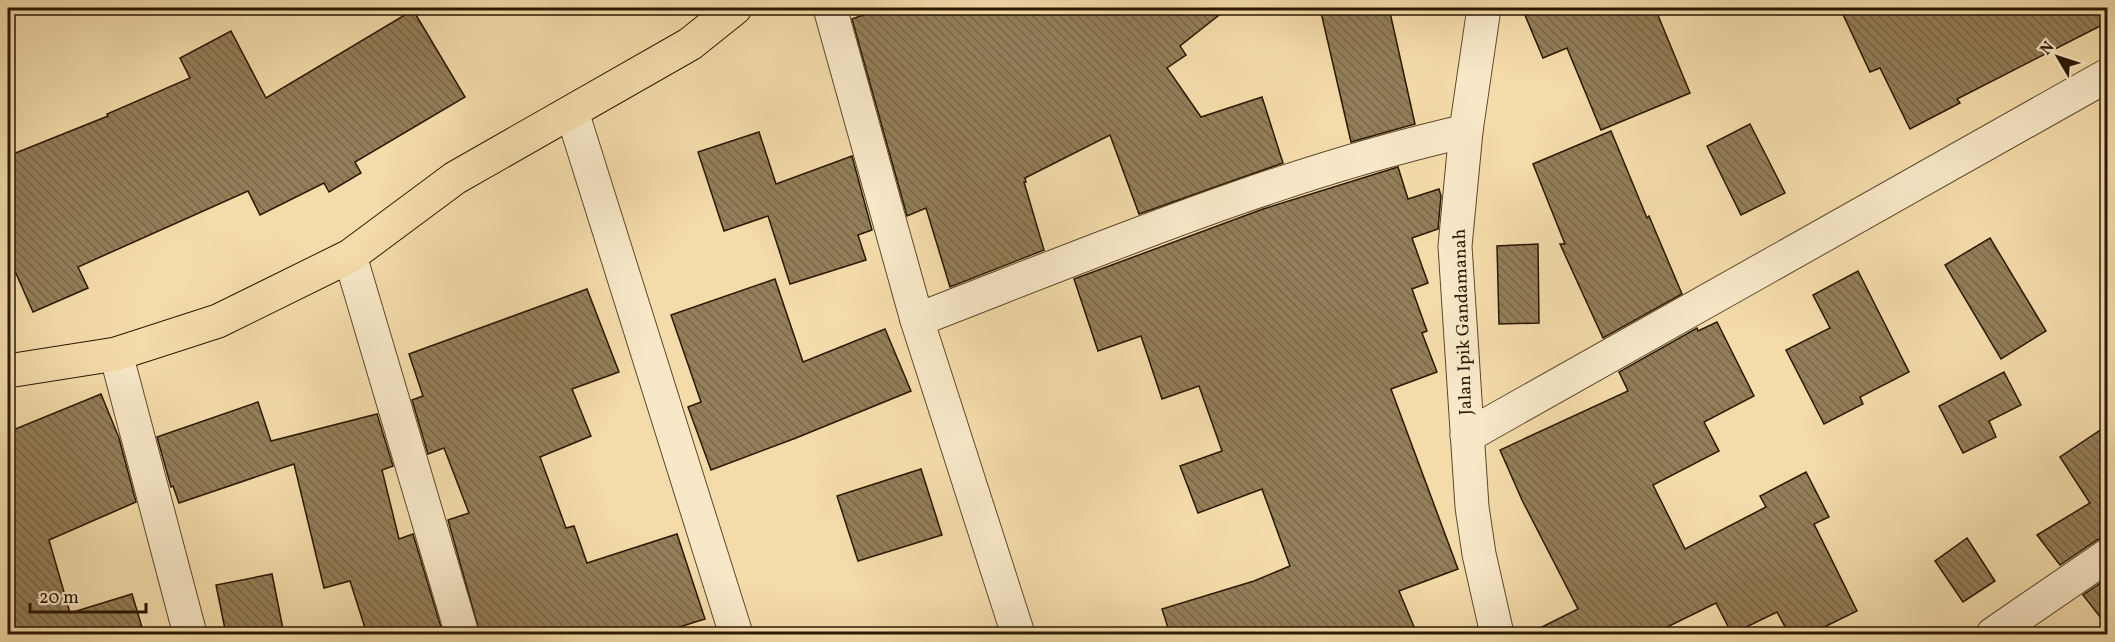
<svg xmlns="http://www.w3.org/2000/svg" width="2115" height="642" font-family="Vollkorn,serif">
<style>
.building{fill:url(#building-back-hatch);stroke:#2a1802;stroke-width:1.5}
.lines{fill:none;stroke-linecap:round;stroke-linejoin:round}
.minor-casing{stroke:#5c492c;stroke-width:35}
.major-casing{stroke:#2a1802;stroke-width:35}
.minor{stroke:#f8e8c8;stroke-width:33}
.major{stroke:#f4dcaa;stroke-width:33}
.labels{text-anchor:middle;stroke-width:4.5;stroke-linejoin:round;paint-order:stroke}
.street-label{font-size:18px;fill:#2a1802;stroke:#f8e8c8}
</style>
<defs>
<pattern id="building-back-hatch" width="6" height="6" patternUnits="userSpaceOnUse" patternTransform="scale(1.5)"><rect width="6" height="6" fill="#937e59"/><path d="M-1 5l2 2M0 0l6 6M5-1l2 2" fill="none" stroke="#786647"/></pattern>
</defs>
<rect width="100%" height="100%" fill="#f4dcaa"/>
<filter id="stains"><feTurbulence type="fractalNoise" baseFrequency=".00333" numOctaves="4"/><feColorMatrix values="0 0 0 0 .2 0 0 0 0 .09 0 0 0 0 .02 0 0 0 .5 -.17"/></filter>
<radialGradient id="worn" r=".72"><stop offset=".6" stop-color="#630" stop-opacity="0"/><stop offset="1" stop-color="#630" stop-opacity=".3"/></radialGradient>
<g class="building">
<path d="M 882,8 L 1228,8 L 1180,46 L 1186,55 L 1167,68 L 1201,117 L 1262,97 L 1283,163 L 1139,214 L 1110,135 L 1025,178 L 1026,182 L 1024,182 L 1044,250 L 950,287 L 926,208 L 907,216 L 852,19 Z"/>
<path d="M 1320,8 L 1389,8 L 1415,124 L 1351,142 Z"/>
<path d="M 1522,8 L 1655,8 L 1690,93 L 1601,130 L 1567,48 L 1543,58 Z"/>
<path d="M 1840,8 L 2108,8 L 2108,22 L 1957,99 L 1960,103 L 1910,129 L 1880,68 L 1870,72 Z"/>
<path d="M 413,10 L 465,97 L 355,162 L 361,173 L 329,192 L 324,183 L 260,215 L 248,191 L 78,267 L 88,288 L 33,312 L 8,255 L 8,156 L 108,116 L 107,114 L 190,78 L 180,58 L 231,31 L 266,98 Z"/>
<path d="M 1750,124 L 1785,193 L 1741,215 L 1707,146 Z"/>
<path d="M 1611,131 L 1647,218 L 1649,216 L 1682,294 L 1603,338 L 1560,244 L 1565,244 L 1533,164 Z"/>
<path d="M 759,132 L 776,184 L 852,156 L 872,230 L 858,235 L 866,260 L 790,284 L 768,216 L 724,231 L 698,152 Z"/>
<path d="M 1398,167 L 1408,199 L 1439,189 L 1441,196 L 1438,229 L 1412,238 L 1428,283 L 1412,289 L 1427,331 L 1422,333 L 1437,372 L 1391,389 L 1458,569 L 1399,591 L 1417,634 L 1170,634 L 1162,609 L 1254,581 L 1290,566 L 1262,489 L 1198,513 L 1180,466 L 1222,451 L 1199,386 L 1162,399 L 1141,336 L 1098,351 L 1074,279 L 1263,209 Z"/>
<path d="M 1990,238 L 2046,331 L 2001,359 L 1945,265 Z"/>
<path d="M 1538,244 L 1539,323 L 1499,324 L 1497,246 Z"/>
<path d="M 1858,271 L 1909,372 L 1860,397 L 1863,404 L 1824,424 L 1786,350 L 1830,328 L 1813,295 Z"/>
<path d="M 775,279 L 803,362 L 885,329 L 911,391 L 796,438 L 711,470 L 688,407 L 701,402 L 671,315 Z"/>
<path d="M 587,289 L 619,372 L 572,389 L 591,436 L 540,457 L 566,528 L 574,526 L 587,563 L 677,534 L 705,619 L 657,634 L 480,634 L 448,520 L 469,513 L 444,448 L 428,454 L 412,400 L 423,396 L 409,354 Z"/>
<path d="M 1717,322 L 1754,396 L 1704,422 L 1719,451 L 1653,485 L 1685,549 L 1766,507 L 1760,496 L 1806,472 L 1829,517 L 1814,524 L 1857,611 L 1810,634 L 1789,634 L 1777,612 L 1732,634 L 1716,603 L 1653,634 L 1528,634 L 1578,609 L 1522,500 L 1500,450 L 1628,391 L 1619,372 L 1697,328 L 1698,331 Z"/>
<path d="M 2004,372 L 2021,405 L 1989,421 L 1996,437 L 1963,453 L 1939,406 Z"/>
<path d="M 101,394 L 119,438 L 136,502 L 49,540 L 70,613 L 132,594 L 144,634 L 15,634 L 8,609 L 8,432 Z"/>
<path d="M 258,402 L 271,441 L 377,414 L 393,466 L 382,470 L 399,539 L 413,534 L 443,634 L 367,634 L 350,581 L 324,588 L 294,464 L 179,503 L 173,486 L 171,487 L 157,437 Z"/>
<path d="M 2108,425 L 2108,536 L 2097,540 L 2060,565 L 2037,535 L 2090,503 L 2060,457 Z"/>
<path d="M 921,469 L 942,535 L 858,561 L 837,496 Z"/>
<path d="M 1967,538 L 1995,581 L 1963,602 L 1935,561 Z"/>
<path d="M 272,574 L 284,634 L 226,634 L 216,585 Z"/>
<path d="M 2108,578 L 2108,627 L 2083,595 Z"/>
</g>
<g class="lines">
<g class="minor-casing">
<g id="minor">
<path d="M 830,8 L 917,320 L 1018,634"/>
<path d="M 1484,8 L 1466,131 L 1455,246 L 1472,507 L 1479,554 L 1497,634"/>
<path d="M 572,112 L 736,634"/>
<path d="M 350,256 L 462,634"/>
<path d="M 917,320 C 1098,250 1277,174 1466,131"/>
<path d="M 116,354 L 190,634"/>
<path d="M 1467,436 L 2108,75"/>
<path d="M 1993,634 L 2108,555"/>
</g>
</g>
<g class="major-casing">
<path id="major" d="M 8,371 L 116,354 L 218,321 L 350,256 L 455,178 L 690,44 L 735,8"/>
</g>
<use href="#minor" class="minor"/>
<use href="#major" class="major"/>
</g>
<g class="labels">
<g class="street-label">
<text transform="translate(1462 322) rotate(-92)" y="6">Jalan Ipik Gandamanah</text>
</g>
</g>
<rect width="2115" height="642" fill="none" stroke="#f4dcaa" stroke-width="30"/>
<rect x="9" y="9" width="2097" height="624" fill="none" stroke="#2a1802" stroke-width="3"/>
<rect x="15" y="15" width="2085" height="612" fill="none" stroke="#2a1802" stroke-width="1.5"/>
<g transform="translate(2058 57) rotate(309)" stroke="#f8e8c8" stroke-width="4.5" paint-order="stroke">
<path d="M0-4.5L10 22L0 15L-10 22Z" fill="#2a1802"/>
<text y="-9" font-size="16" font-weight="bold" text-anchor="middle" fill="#2a1802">N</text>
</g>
<path d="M30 603v9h116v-9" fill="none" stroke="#2a1802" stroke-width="3"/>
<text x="39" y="603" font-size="18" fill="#2a1802" stroke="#f8e8c8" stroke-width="4.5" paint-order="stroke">20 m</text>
<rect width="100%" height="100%" filter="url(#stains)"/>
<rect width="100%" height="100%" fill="url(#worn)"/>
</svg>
